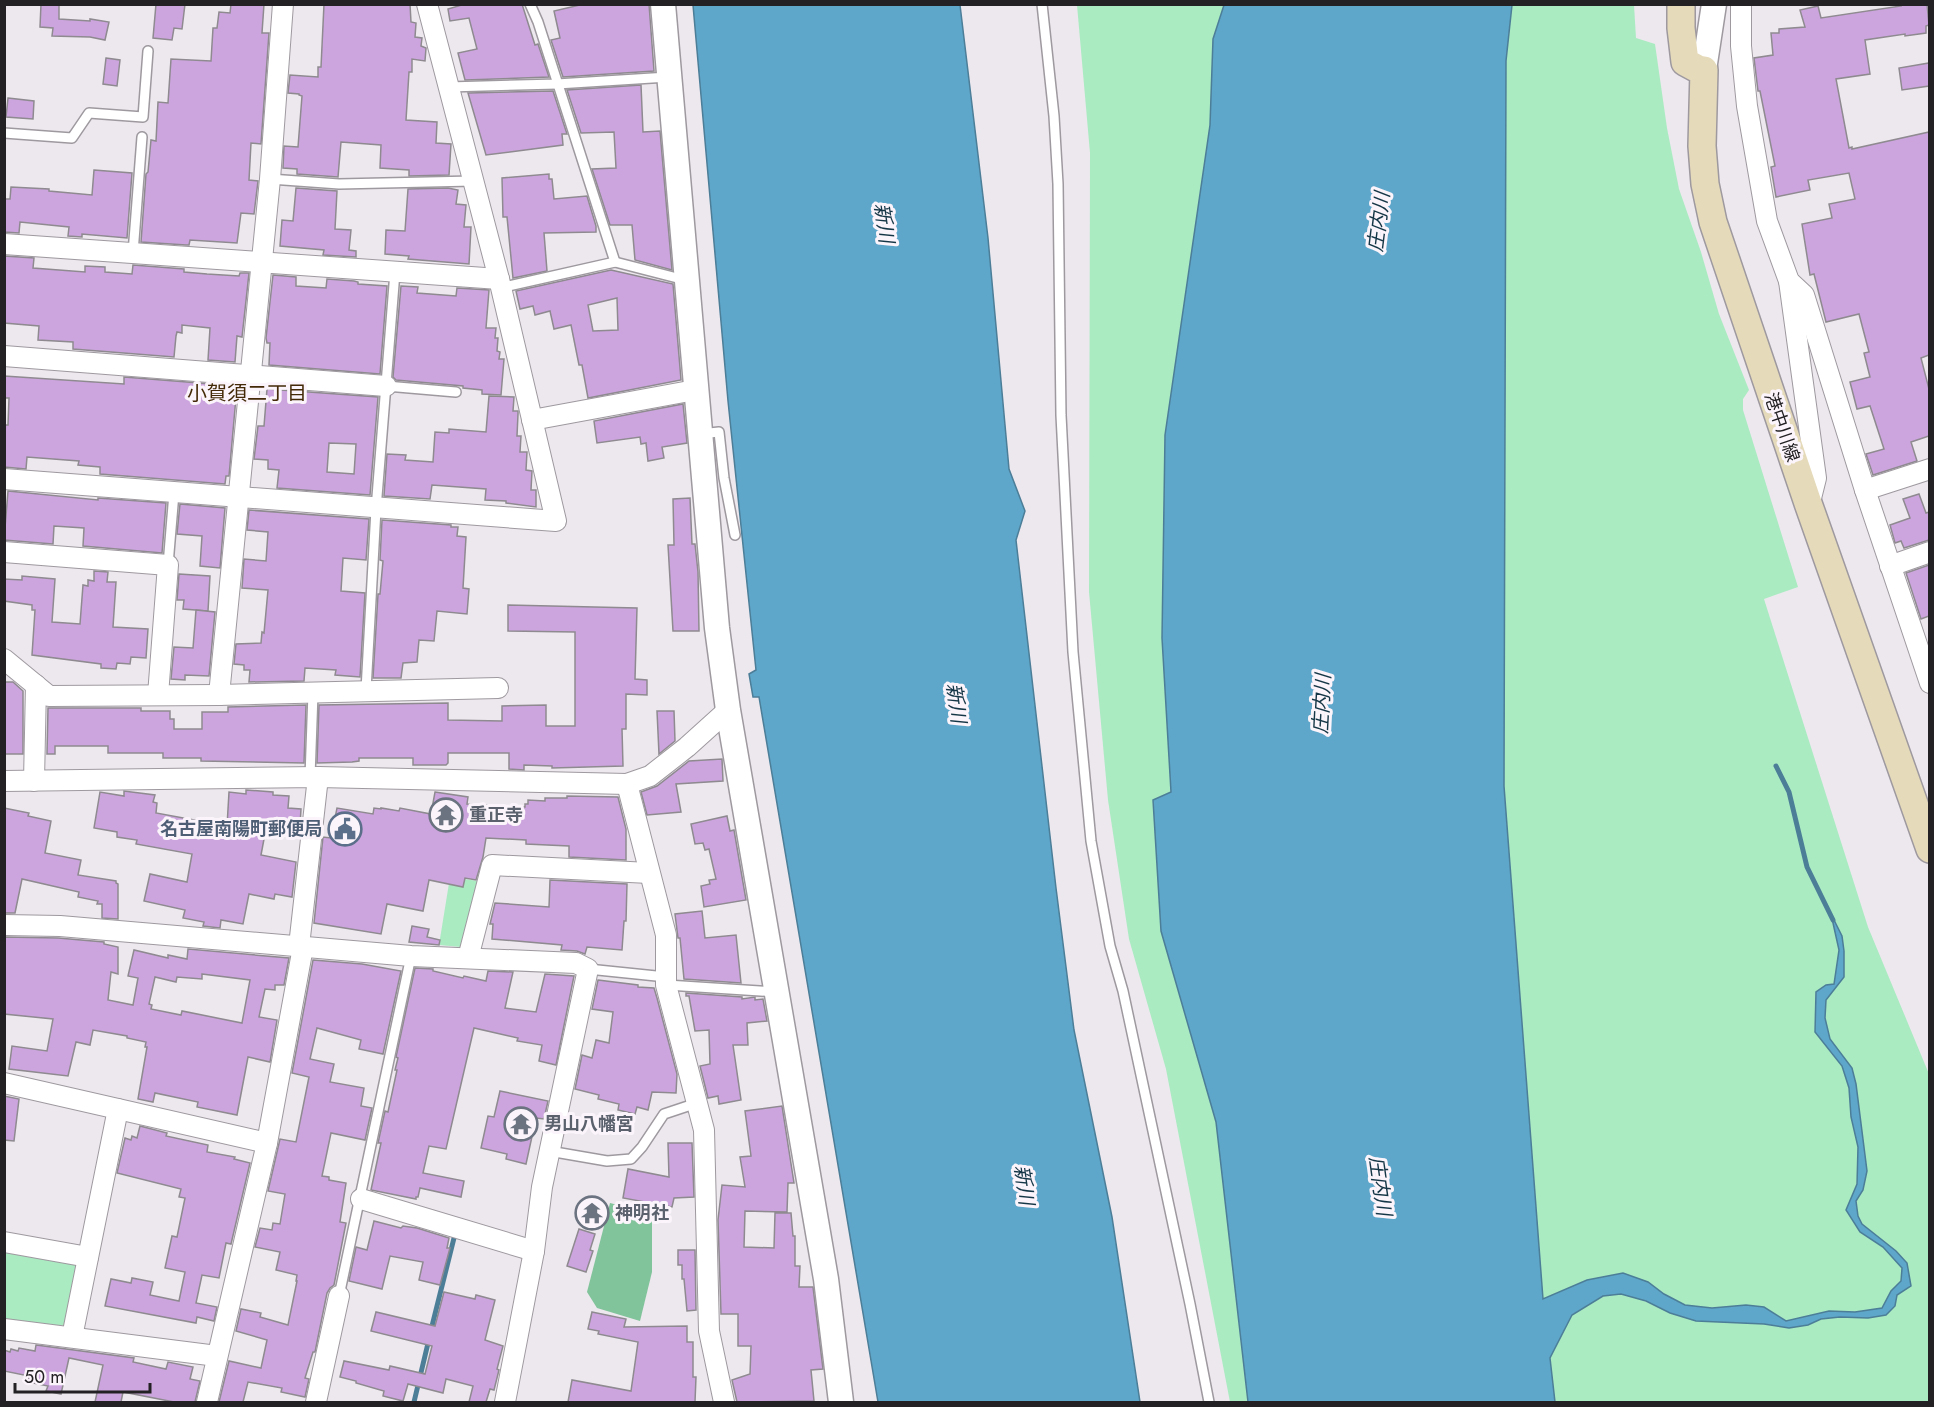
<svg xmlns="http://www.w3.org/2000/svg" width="1934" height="1407" font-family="Jost,'Noto Sans JP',sans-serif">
	<rect width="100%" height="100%" fill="#ede8ee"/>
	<!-- green -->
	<g fill="#aaebc2">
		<path d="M1077 5H1224L1213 39 1210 125 1165 435 1162 638 1171 793 1153 800 1161 931 1216 1122 1248 1402H1230L1166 1069 1129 939 1108 800 1089 592 1090 153Z"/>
		<path d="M1512 5H1634L1636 38 1655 44 1667 128 1679 189 1701 252 1719 314 1749 390 1743 399V410L1798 587 1764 599 1868 927 1929 1074V1402H1555L1549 1358 1572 1315 1603 1296 1626 1294 1696 1321 1764 1324 1789 1328 1786 1321 1764 1307 1746 1305 1712 1308 1685 1305 1664 1294 1648 1282 1587 1280 1543 1300 1504 786 1506 61Z"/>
		<path d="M450 877 478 881 461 947 439 945Z"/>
		<path d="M4 1248 73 1260 78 1267 67 1323 61 1326 5 1320Z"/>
	</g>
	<!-- forest -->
	<path fill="#81c39a" d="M610 1203 652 1214V1272L640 1321 597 1308 587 1292Z"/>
	<!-- water -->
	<g fill="#5ea6ca" stroke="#4c7e98" stroke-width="1.5">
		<path d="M693 5H960L988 238 1009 469 1025 511 1016 540 1056 888 1074 1030 1112 1217 1140 1402H878L759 697H753L749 674 756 670 728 401Z"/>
		<path d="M1224 5H1512L1506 61 1504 786 1543 1299 1587 1280 1623 1273 1648 1282 1664 1294 1685 1305 1712 1308 1746 1305 1764 1307 1786 1321 1829 1311 1855 1312 1882 1308 1891 1291 1901 1281 1902 1268 1883 1247 1860 1232 1846 1210 1857 1184 1858 1147 1851 1117 1849 1088 1842 1066 1815 1032 1816 992 1826 985 1834 984 1839 950 1831 914 1842 936 1844 951V977L1826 1000 1825 1018 1830 1039 1852 1068 1856 1084 1867 1171 1863 1190 1856 1201 1858 1216 1862 1224 1896 1251 1907 1263 1911 1286 1897 1295 1895 1306 1886 1315 1868 1318 1840 1317 1821 1319 1808 1325 1789 1328 1764 1324 1696 1321 1670 1313 1646 1301 1621 1294 1603 1296 1572 1315 1550 1358 1555 1402H1248L1216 1122 1161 931 1153 800 1171 792 1162 638 1165 435 1210 125 1213 39Z"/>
	</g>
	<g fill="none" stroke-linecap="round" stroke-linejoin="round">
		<!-- stream -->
		<g stroke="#4c7e98" stroke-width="5">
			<path d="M1776 766 1789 792 1807 867 1833 920"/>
			<path d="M431 1330 454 1238"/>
			<path d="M414 1402 429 1339"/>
		</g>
	</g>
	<!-- building -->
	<g fill="#cca5de" stroke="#8e8a90" stroke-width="1.5" fill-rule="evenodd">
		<path d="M41 4H59V19L90 21V19L109 22 105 40 90 37 52 36 53 28 40 27Z"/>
		<path d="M156 4H185L182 29 174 28 172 40 153 38Z"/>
		<path d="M231 4H264L262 33H269L261 144 251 143 249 180 258 181 254 214 241 213 237 243 190 240 189 245H186L141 242 146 174 148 172 151 140 156 141 158 102 168 103 171 59 211 61 213 28H217L219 12 230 13Z"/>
		<path d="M324 4H410L411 22 416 23 415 37 422 38 421 46 426 48 425 61 412 59V72H409L406 120 437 122 436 143 451 144 449 175 409 176V170L380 168 381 145 341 142 338 177 297 174V169L283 168 284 146 298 147 302 96 299 95V94L288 93 290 75 318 77V67H321Z"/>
		<path d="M465 4H522L535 45 538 44 549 77 465 80 458 53 477 49 469 18 450 21 448 9Z"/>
		<path d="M584 4H649L654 71 563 77 551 40 560 38 554 11Z"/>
		<path d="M1900 4H1927L1929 25 1926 26V33L1905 36V34L1865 40 1870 74 1836 79 1849 148 1852 147V149L1929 132V355L1921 358 1929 389V436L1911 442 1917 461 1873 475 1866 454 1884 449 1870 406 1857 409 1850 382 1870 377 1864 353 1869 352 1859 314 1826 322 1814 274 1810 275 1802 224 1832 218 1829 204 1855 199 1849 173 1808 180 1810 190 1776 197 1771 167 1775 166 1760 91H1758L1754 58 1773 55 1771 33H1779V29L1805 27 1800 10 1818 6 1821 18 1901 6Z"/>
		<path d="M106 58 120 60 117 86 103 84Z"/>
		<path d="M1929 63V86L1902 90 1899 68Z"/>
		<path d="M641 85 643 132 660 131 672 270 635 260 632 225H610L592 169 616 168 614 132 581 133 567 90Z"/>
		<path d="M553 91 567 134H562L563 145 486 155 468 93Z"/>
		<path d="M8 98 34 101 33 119 6 117Z"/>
		<path d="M94 170 132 173 127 238 82 234V237L68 236 69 227 20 222 19 233 4 232V199H10L11 187 49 189V191L92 195Z"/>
		<path d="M549 174V179H552L554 199 587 196 596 226V232L544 233 547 271 513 278 507 217H503L502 178Z"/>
		<path d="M296 188 337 191 335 229 351 230 349 250 356 251V257L323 255 324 250 280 246 282 220 293 221Z"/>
		<path d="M448 188 458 190 456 204 466 205 464 227H471L469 264 408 259 409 256 385 254 386 230 405 231 408 189Z"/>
		<path d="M4 256 34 258 33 268 85 272V266L105 267V272L132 274 133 265 184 269V272L207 274 239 276 240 273H249L242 337 237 336 235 362 208 360 210 328 182 325V333L177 332 176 336 174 357 73 349V342L38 340 39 326 4 323Z"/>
		<path d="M611 270 673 284 681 380 588 398 582 365H579L571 325 554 329 550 311 535 315 533 306 520 309 516 291ZM617 298 618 330 593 331 588 305Z"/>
		<path d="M273 275 296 277V286L326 288 327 279 354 281 358 282V284L387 286 380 374 269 365 270 343H267L266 338Z"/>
		<path d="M401 286 418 287 417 293 456 296 457 288 489 290 486 328H496L495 338H498L497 351 500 352 499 359H504L501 395 482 394V390L463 388V386L396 380 393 377Z"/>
		<path d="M4 376 124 384V377L237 386 229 476H226L225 484 100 474V467L78 465 79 461 27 457 26 469 4 467V425H8L9 398H4Z"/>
		<path d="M267 389 378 397 370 495 277 488 279 470 268 469V460L254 459 258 426H264ZM329 443 356 444 354 474 327 472Z"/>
		<path d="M489 396 514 397 513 411H518V414L517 436H521L520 452H527L526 470 532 471 531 490H536V507L506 503V501L485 500 486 489 432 485 430 499 384 496 387 454 406 455 405 460 433 462 435 432 449 433V429L486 432Z"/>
		<path d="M683 404 687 443 662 447 664 458 648 461 646 443 641 444 640 437 597 443 594 421Z"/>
		<path d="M8 491 98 500V498L166 503 162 553 83 546 84 528 54 526 53 544 4 540Z"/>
		<path d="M1919 494 1926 513 1929 512V540L1904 548 1901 541 1895 543 1890 525 1910 518 1903 499Z"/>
		<path d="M690 498 692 544H695L698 572 699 631H673L668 545H674L673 499Z"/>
		<path d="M180 504 225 508 220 568 200 566 202 536 177 534Z"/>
		<path d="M249 510 369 519 366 560 343 558 341 591 365 593 360 677 335 675 336 670 305 668 304 681 249 682 250 670H244V665L234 664 236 644 261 643 262 632 264 633 268 590 242 588 244 559 266 561 268 532 247 530Z"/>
		<path d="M382 520 451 525V527H458L457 536 466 537 463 588 469 589 467 614 437 611 434 641 419 640 417 662 403 663 401 678H373L378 594H380L383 561 380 560Z"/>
		<path d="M1929 565V616L1921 619 1906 573Z"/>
		<path d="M94 571 108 572 107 582H116L113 627 148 629 146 658 131 657 130 664 117 663 116 669 101 668V664L32 655 35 610H32V605L4 601V579L22 580V576L55 579 52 622 80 624 83 585 88 586V580L94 581Z"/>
		<path d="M179 574 210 576 208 611 183 609 184 600H177Z"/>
		<path d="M508 605 637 608 635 679 647 680V695L626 694V729H622L623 766 552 768V766L524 765V770L509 769V753H448V763L446 765H413V758H359V761L352 762 317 763 319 705 448 703V720L502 721V706L546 705V726H575V632L508 631Z"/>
		<path d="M196 610 215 612 209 676 185 675V680L171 679 174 647 193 648Z"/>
		<path d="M4 682H13L23 691V754H4Z"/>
		<path d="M306 705 304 763 201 761V758H163V753H108V746H55V754H47L48 708H141V711H170V719H174V729H202V712H228V707Z"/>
		<path d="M657 711H674L675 741 659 754Z"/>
		<path d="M722 759 723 781 676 784 681 812 647 815 641 792 657 786 689 761Z"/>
		<path d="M246 790 273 792V795L289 796 288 808 301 809 300 825 267 823 261 855 296 862 292 897 275 894 274 899 249 894 243 924 221 920 220 928 203 926 204 922 183 918 185 910 144 901 150 874 187 882 192 854 136 844 137 840 117 837V832L94 828 100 792 124 796V791L155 795 153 802 157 803 156 813 227 826 229 792 246 794Z"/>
		<path d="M435 792 468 797 467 804 525 807V804H528V800L545 801V798H567V796L618 797 626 829V860L569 857V846L526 844V840L486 838 483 857 476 880 465 878 463 887 429 880 423 911 387 904 381 934 314 923 323 837 331 838 337 808 373 814 374 808 381 809V808L399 811 400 808 431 814Z"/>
		<path d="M4 808 29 813 28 816 51 821 45 853 81 860 78 875 116 881V883L118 884V919L102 918V904H97L98 901 78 897 79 892 22 879 15 913H4Z"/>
		<path d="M727 816 730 831 734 830 746 900 704 907 701 886 710 884 709 880 716 879 709 849 705 850 703 843 695 844 691 824Z"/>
		<path d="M550 880 627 884 626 921H624L622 950 587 947 585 954 577 951 561 950 562 945 492 939 493 924H490L495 903 549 907Z"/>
		<path d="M702 911 705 938 736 935 741 983 684 979 680 938H678L675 914Z"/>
		<path d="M412 926 429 929 427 937 440 940 439 945 409 942Z"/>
		<path d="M4 937 58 938 104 942V944L118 947V974L111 972 108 1000 133 1005 138 978 128 976 134 950 168 958V955L187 959 188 949 289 958 284 985H275V990L265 989 259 1017 277 1020 270 1062 248 1057 237 1115 197 1107 198 1102 155 1093 153 1102 138 1099 147 1047H145L146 1042 127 1038V1036L93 1030 90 1045 76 1042 68 1076 9 1069 12 1046 47 1051 53 1019 4 1014ZM202 974 250 980 242 1023 182 1011 181 1015 151 1009 152 1005 149 1004 155 977 176 982 177 977 202 979Z"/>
		<path d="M313 960 362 964 401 971 383 1054 359 1049 361 1040 317 1028 310 1059 334 1064 330 1082 364 1088 361 1106 372 1108 365 1140 331 1133 322 1176 329 1177V1180L346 1183 340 1222 346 1223 334 1285 330 1288 327 1293 315 1352H313L305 1378 309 1379 305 1397 281 1392 282 1388 248 1382 243 1402H219L229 1361 261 1368 267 1340 236 1331 241 1309 261 1313 260 1317 288 1325 297 1281H296L297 1275 276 1270 280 1252 255 1247 260 1228 272 1230 273 1223 280 1224 285 1194 268 1191 280 1139 296 1142 309 1077 292 1073Z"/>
		<path d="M415 968 433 969V971L463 978 464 976 486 981 488 971 513 972 505 1008 536 1012 545 974 574 976 556 1065 539 1061 542 1045 517 1041 518 1038 474 1028 446 1149 429 1146 423 1173 464 1181 461 1197 420 1188 418 1197H416V1199L371 1190 381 1143H378L385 1111 388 1112 397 1070H395L398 1058 396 1057Z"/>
		<path d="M598 980 638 985V987L654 988 657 998 677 1074 676 1093 652 1092 648 1110 637 1107 635 1114 618 1110 619 1104 598 1099 599 1095 575 1089 582 1055 592 1058 596 1040 609 1043 613 1012 592 1009Z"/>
		<path d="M686 993 742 997V999L755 997V1000L763 999 767 1021 747 1023 748 1045H733L741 1100 719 1104 718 1096 708 1098 700 1066 710 1064 709 1030 695 1031 689 996H686Z"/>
		<path d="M500 1091 548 1101 544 1119 536 1118 526 1164 506 1159 507 1154 481 1148 488 1116 494 1117Z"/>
		<path d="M4 1096 19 1099 14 1141 4 1140Z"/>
		<path d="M782 1106 794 1183H788L787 1212 745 1211 744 1247 774 1248 775 1213H791L793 1236H795V1266H800L799 1287H813L823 1369 811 1370 814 1401 737 1402 732 1380 750 1374 751 1346H738V1314H721L718 1220 722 1185 745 1187 740 1157 751 1156 745 1111Z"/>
		<path d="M140 1126 167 1133 166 1136 208 1145 207 1152 235 1157 234 1159 250 1163 231 1244 226 1243 219 1278 202 1275 196 1303 217 1307 214 1321 197 1317 196 1323 105 1306 111 1279 131 1283 132 1278 153 1282 150 1295 179 1301 185 1272 165 1268 172 1236 177 1237 185 1198 179 1197 181 1189 117 1173 125 1138 131 1140 132 1136 137 1138Z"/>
		<path d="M668 1143H692L694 1197 674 1198 672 1207 623 1198 628 1169 669 1177Z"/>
		<path d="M374 1221 401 1228 403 1226 417 1228 449 1238 447 1248H450L440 1285 419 1280 423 1262 390 1256 382 1289 349 1281 356 1247 367 1250Z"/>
		<path d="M579 1229 595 1234 590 1250 593 1251 586 1272 567 1266Z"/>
		<path d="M678 1250H695L696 1310 687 1311 684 1279H682V1265H678Z"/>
		<path d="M444 1292 475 1299 476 1295 495 1300 485 1340 503 1346 497 1369 499 1370 494 1390 490 1389 486 1402H469L473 1386 446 1379 443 1393 408 1384 403 1401 383 1396 384 1391 356 1383V1381L340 1377 344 1361 389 1370 390 1366 425 1374 432 1346 371 1331 376 1312 435 1326Z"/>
		<path d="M592 1312 626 1319 624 1327 687 1326V1342H693V1377H696L695 1402H568L572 1380 631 1391 638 1342 598 1334 599 1331 588 1329Z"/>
		<path d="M36 1345 134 1358 133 1362 166 1369 168 1362 193 1367 190 1379 200 1381 195 1402H174L123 1392 121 1402H95L103 1365 69 1358 61 1394 46 1391 48 1386 28 1382 29 1376 4 1371V1350L10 1352 11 1349 18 1351 19 1348 35 1351Z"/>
	</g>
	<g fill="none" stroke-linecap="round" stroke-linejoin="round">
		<!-- service casing -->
		<g stroke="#9e999f" stroke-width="12">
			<g id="service">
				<path d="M530 4 538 22 615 262"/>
				<path d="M1042 4 1054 116 1058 184 1061 415 1073 652 1091 841 1110 946 1123 991 1190 1304 1209 1402"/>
				<path d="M448 87 557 84 668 77"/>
				<path d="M4 133 72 138 89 113 143 117 148 51"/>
				<path d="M270 179 339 184 473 181"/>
				<path d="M133 253 142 137"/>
				<path d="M500 288 615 262 685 280"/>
				<path d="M386 386 456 392"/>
				<path d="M700 434 719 432 724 478 735 535"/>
				<path d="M168 565 174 493"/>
				<path d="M366 690 376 509 395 272"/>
				<path d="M310 777 313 693"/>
				<path d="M588 969 666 977"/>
				<path d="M667 985 776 992"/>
				<path d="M549 1151 607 1161 631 1159 642 1147 664 1114 697 1103"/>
				<path d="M339 1296 411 956"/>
			</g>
		</g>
		<!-- minor casing -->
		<g stroke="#9e999f" stroke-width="22">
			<g id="minor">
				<path d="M1741 4V46L1747 106 1767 221 1789 281 1804 295 1865 490 1930 683"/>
				<path d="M4 244 499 279"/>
				<path d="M1789 281 1816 478 1809 506"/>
				<path d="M4 356 386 386"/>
				<path d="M532 420 695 390"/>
				<path d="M4 479 556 521 499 279 427 4"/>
				<path d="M1865 490 1930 469"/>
				<path d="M4 552 168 565 158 695"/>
				<path d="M1890 566 1930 552"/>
				<path d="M4 659 49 696 219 695 498 688"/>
				<path d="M219 695 270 179 283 4"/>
				<path d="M4 781 318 777 627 784 650 776 687 747 728 710"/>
				<path d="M34 781 36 685"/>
				<path d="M627 784 666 935V985L704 1130 709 1331 724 1402"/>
				<path d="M4 925 60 926 411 956 576 963 588 969 542 1187 534 1251 505 1402"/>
				<path d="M299 946 318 777"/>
				<path d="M468 958 492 865 649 873"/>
				<path d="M4 1083 267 1143"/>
				<path d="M361 1199 534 1251"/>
				<path d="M4 1242 88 1257"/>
				<path d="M4 1329 217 1356"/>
				<path d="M72 1337 118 1109"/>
				<path d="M207 1402 267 1143 303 947"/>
				<path d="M316 1402 339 1296"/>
			</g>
		</g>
		<!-- tertiary casing -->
		<g stroke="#9e999f" stroke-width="27">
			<g id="tertiary">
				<path d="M663 4 717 628 728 710 826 1279 841 1402"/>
				<path d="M1704 70 1714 4"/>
			</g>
		</g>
		<!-- secondary casing -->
		<g stroke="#9e999f" stroke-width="30">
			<path id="secondary" d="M1681 4V28L1685 62 1698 69 1704 70 1702 146 1705 184 1713 222 1809 506 1930 849"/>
		</g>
		<!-- service -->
		<use href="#service" stroke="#fff" stroke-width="9"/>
		<!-- minor -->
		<use href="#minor" stroke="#fff" stroke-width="20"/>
		<!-- tertiary -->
		<use href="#tertiary" stroke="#fff" stroke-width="24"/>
		<!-- secondary -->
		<use href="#secondary" stroke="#e5daba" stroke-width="27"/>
	</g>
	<!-- icons -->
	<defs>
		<g id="temple-ring" transform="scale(1.725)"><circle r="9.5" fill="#fbf5fb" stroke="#6b7280" stroke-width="1.5"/><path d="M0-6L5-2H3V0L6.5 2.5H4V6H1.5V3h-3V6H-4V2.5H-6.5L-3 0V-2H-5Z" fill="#6b7280"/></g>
		<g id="civic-ring" transform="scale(1.725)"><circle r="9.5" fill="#fbf5fb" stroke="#5c6f8a" stroke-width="1.5"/><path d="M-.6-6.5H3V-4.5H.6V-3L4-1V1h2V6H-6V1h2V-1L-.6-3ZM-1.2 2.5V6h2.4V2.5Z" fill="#5c6f8a"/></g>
	</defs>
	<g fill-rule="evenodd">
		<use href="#temple-ring" x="446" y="815"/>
		<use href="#civic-ring" x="345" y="829"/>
		<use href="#temple-ring" x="521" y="1124"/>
		<use href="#temple-ring" x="592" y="1213"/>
	</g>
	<g text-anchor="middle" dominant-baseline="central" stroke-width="6" stroke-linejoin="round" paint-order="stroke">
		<!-- street labels -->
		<g font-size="18" fill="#232123" stroke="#fbf5fb">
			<text transform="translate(1782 427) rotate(71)">港中川線</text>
		</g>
		<!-- worship labels -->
		<g font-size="18" font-weight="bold" fill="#5b616d" stroke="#fbf5fb" text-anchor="start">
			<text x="469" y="815">重正寺</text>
			<text x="544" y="1124">男山八幡宮</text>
			<text x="615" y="1213">神明社</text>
		</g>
		<!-- service labels -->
		<g font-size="18" font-weight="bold" fill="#4e5e75" stroke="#fbf5fb" text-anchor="end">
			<text x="322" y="829">名古屋南陽町郵便局</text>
		</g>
		<!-- water labels -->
		<g font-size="20" font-style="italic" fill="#153646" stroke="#fbf5fb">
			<text transform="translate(1379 222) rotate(-83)">庄内川</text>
			<text transform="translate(884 223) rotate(82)">新川</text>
			<text transform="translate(956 703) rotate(82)">新川</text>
			<text transform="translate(1322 704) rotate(-87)">庄内川</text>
			<text transform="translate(1024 1185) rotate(82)">新川</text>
			<text transform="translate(1380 1186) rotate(82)">庄内川</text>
		</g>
		<!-- neighbourhood labels -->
		<g font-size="20" fill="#432907" stroke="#fbf5fb">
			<text x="247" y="393">小賀須二丁目</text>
		</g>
	</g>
	<!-- border -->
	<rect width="1934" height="1407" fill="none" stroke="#232123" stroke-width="12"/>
	<!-- scale -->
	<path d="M15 1383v9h135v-9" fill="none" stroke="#232123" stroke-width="3"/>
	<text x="24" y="1383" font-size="18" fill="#232123" stroke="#fbf5fb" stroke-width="4.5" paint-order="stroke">50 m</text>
</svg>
